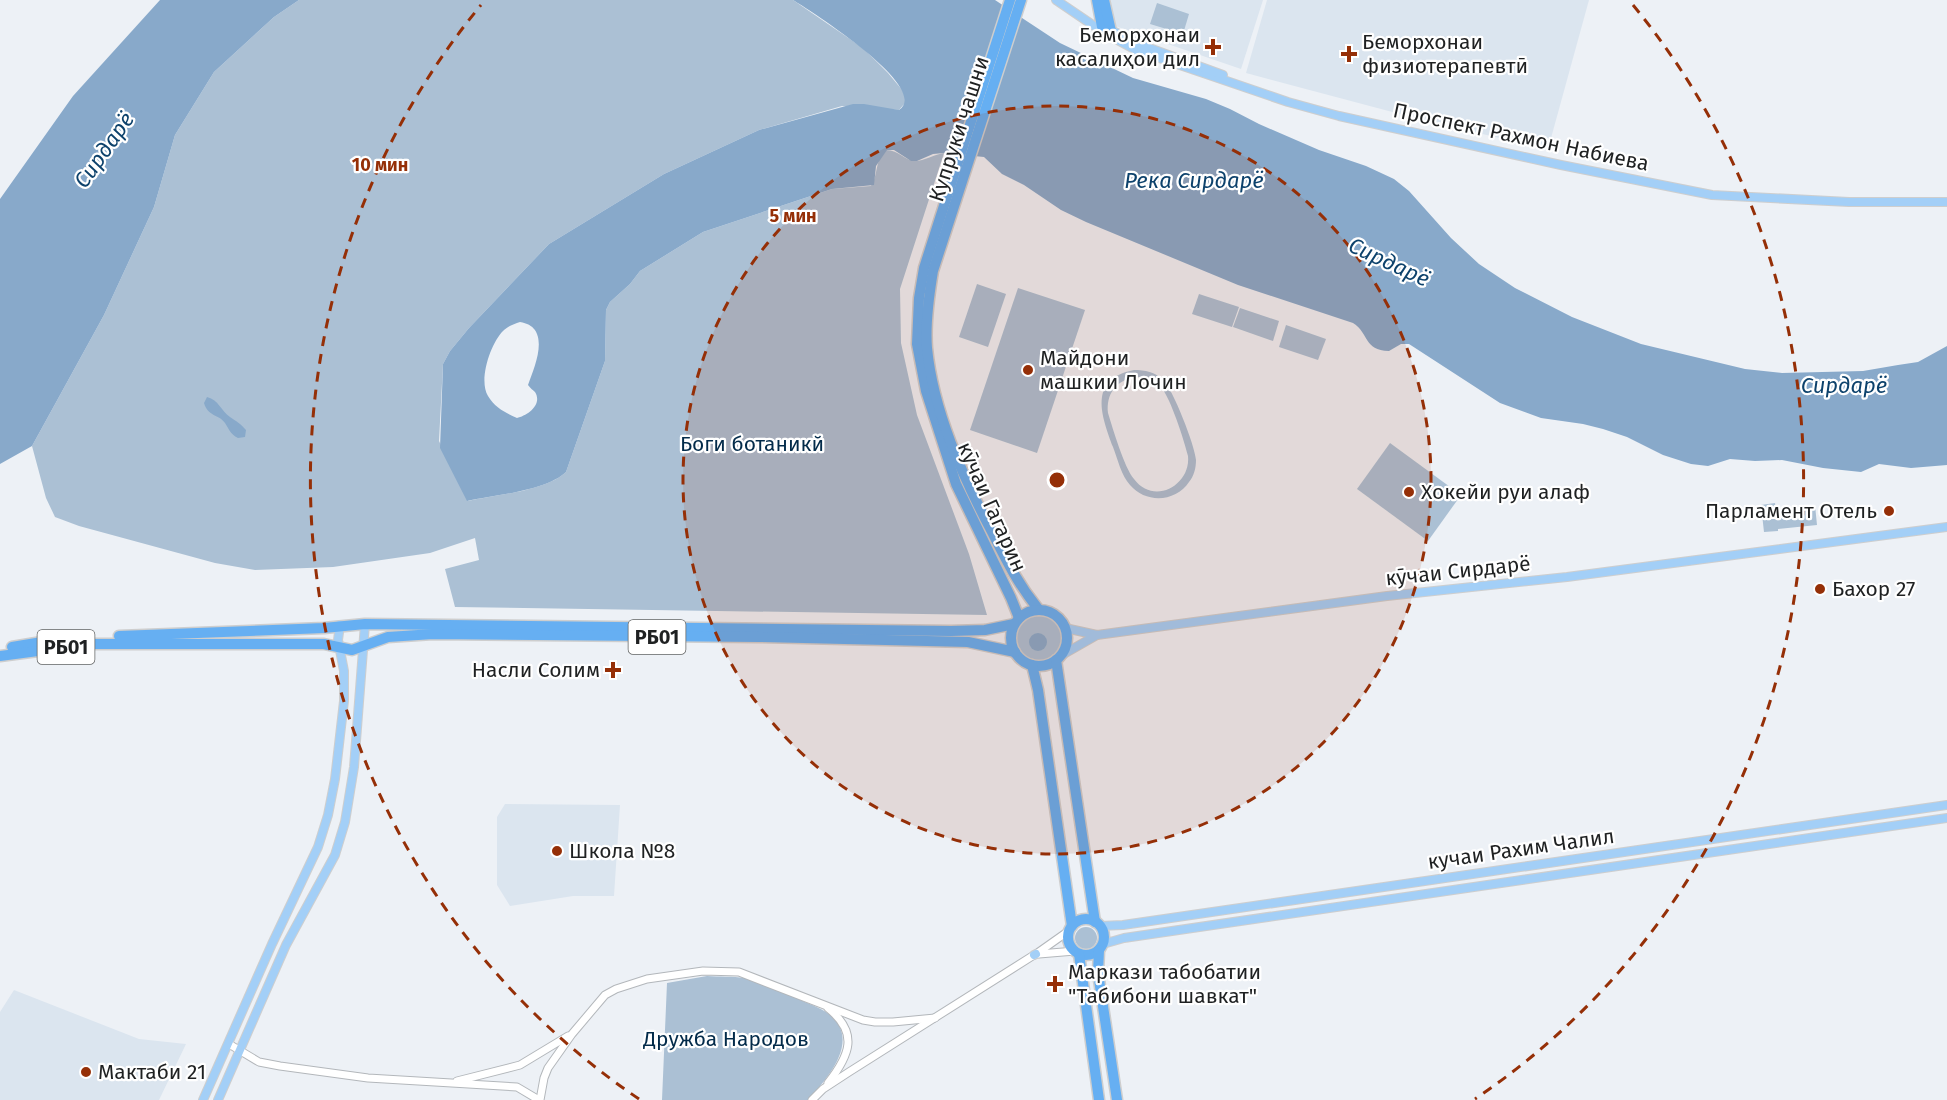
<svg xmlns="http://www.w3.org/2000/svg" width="1947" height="1100" font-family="'Fira Sans',sans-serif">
	<rect width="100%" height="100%" fill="#edf1f6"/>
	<!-- built -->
	<g fill="#dbe5ef">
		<path d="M1109 0H1263L1241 69 1115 26Z"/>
		<path d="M1267 0H1589L1548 149 1430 122 1246 73Z"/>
		<path d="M505 804 620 805 614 896H573L510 906 497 885V817Z"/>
		<path d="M14 990 139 1039 186 1044 159 1100H0V1012Z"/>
	</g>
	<!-- green -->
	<g fill="#abc0d4" fill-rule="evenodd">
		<path d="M299 0H793L863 48 888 73 903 91 905 96V103L899 110 842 106 759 130 664 174 549 244 469 328 450 351 443 364 439 441 468 501C495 495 546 491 566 472L605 361 606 310 610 302 630 284 640 271 703 232 832 189 871 186C879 173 874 162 886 150 899 150 905 161 915 161 924 161 935 154 944 153L900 289 901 343 917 415 969 554 987 615 455 607 445 569 479 560 475 538 430 553 333 567 255 570 215 563 79 526 55 517 46 498 32 446 104 315 154 207 175 135 214 72 274 17Z"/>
		<path d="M1157 3 1189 14 1183 34 1150 24Z"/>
		<path d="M977 284 1006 294 988 347 959 337Z"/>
		<path d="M1018 288 1085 310 1037 453 970 430Z"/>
		<path d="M1199 294 1239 307 1232 327 1192 314Z"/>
		<path d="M1240 308 1279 321 1273 341 1233 327Z"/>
		<path d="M1286 325 1326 339 1318 360 1279 347Z"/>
		<path d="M1134 370C1145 370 1155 372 1163 380 1173 389 1195 446 1196 460 1196 468 1194 476 1189 482 1176 502 1146 504 1130 485 1121 475 1118 460 1113 447 1102 417 1087 379 1134 370ZM1134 377C1145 377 1154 379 1161 387 1171 399 1184 440 1188 456 1191 485 1154 506 1134 479 1124 467 1113 429 1108 413 1106 394 1116 381 1134 377Z"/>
		<path d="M1390 443 1461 495 1428 541 1357 489Z"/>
		<path d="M1775 503 1776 509 1815 505 1817 525 1778 529V531L1764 532 1761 505Z"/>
		<circle cx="1039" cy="638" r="23"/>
		<circle cx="1086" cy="938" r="11"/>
		<path d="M707 976C719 977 733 976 744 978 761 982 780 991 796 998 807 1003 819 1007 829 1014 862 1040 827 1079 808 1100H662L667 983Z"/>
	</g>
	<!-- water -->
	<g fill="#88a9ca" fill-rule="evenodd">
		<path d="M160 0H299L274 17 214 72 175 135 154 207 104 315 32 446 0 464V199L73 96Z"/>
		<path d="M793 0H995L1060 43 1133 78 1206 99 1230 109 1259 124 1319 150 1366 166 1394 179 1409 191 1451 238 1479 264 1515 288 1572 317 1641 344 1745 369 1782 373 1863 371 1898 365 1918 362 1947 346V465L1911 468 1879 464 1861 472 1823 468 1782 460 1755 461 1730 459 1708 466 1691 464 1663 455 1627 437 1603 429 1583 424 1541 418 1500 403 1409 344H1401L1389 351C1363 350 1370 334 1353 323L1238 285 1086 222 1061 210 1024 185 1002 174 984 157 944 153 933 154 917 161H911L894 150H887L876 166 874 185 832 189 703 232 640 271 630 284 610 302 606 310 605 361 566 472C546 491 495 495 467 501L440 448 443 364 450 351 469 328 549 244 664 174 759 130 853 104H864L899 110C932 88 811 11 793 0ZM520 322C552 327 535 366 528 385 530 388 533 390 535 392 543 405 527 416 517 418 506 413 495 408 488 396 478 380 491 343 503 331 508 326 514 324 520 322Z"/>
		<path d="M207 397C219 400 221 411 230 417 236 421 241 424 246 430L245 437 238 438C230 434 229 429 225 423 219 414 208 417 204 403Z"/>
		<circle cx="1038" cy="642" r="9"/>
	</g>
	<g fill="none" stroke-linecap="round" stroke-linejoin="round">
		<!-- minor casing -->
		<g stroke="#b3b7bb" stroke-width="9">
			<g id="minor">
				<path d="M1036 954 1070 930"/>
				<path d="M1039 954 1075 951"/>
				<path d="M828 1008C859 1033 850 1055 828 1083"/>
				<path d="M229 1044 259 1062 280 1066 368 1078 517 1087 539 1100"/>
				<path d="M457 1081 520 1065 568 1036"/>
				<path d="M540 1100 544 1078 548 1068 572 1034 605 995 616 989 647 979 703 971 739 972 863 1020 875 1022H893L935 1018"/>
				<path d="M812 1100 823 1089 849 1072 1034 955"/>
			</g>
		</g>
		<!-- major casing -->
		<g stroke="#cecece" stroke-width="10">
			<g id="major">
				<path d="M1056 0 1103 32 1136 50 1288 102 1339 116 1561 165 1712 195 1849 202H1947"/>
				<path d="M1107 28 1141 45 1223 75"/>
				<path d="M1065 628 1097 635 1387 596 1567 577 1947 527"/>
				<path d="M1062 655 1097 635"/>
				<path d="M1100 926 1123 925 1947 805"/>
				<path d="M1103 944 1124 938 1947 818"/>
				<path d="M1034 955 1036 954"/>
				<path d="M203 1100 272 944 318 847 328 815 335 779 344 701V671L338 640 340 625"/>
				<path d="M218 1100 286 945 335 855 345 822 354 767 365 624"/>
			</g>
		</g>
		<!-- highway casing -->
		<g stroke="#cecece" stroke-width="13">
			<g id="highway">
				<path d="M1010 0 924 268 919 298 917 344 926 391 956 484 1011 598 1019 618"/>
				<path d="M1021 0 933 271C929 295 925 323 927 348 933 411 963 477 992 532 1007 562 1018 584 1039 610"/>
				<path d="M1097 0 1103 32"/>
				<path d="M1104 0 1111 31"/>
				<circle cx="1039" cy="638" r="28"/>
				<path d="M119 636 324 628 365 624 951 631 985 630 1014 624"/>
				<path d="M12 647 48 641 76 638"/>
				<path d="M0 656 91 644H324L352 650 388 637 433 634 759 637 968 642 1015 652"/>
				<path d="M1056 660 1095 922"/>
				<path d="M1032 665 1038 690 1072 926"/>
				<circle cx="1086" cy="937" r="18"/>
				<path d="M1099 950 1098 973 1117 1100"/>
				<path d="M1079 954 1099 1100"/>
			</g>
		</g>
		<!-- minor -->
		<use href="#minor" stroke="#fff" stroke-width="7"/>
		<!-- major -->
		<use href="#major" stroke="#a3cff7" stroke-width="8"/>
		<!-- highway -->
		<use href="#highway" stroke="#66aff2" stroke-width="10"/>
	</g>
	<!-- distance rings -->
	<circle cx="1057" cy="480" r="374" fill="#952f07" fill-opacity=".12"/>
	<g fill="none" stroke="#952f07" stroke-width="3" stroke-dasharray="10 8">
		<circle cx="1057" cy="480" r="374"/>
		<path d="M639 1099A747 747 0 0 1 481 5M1633 5A747 747 0 0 1 1475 1099"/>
	</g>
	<!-- markers -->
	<g fill="#952f07" stroke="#fff" stroke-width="2">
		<path d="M1210 38h6v6h6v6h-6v6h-6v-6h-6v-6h6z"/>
		<path d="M1346 45h6v6h6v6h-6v6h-6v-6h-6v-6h6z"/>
		<circle cx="1028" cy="370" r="6"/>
		<circle cx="1409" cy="492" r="6"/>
		<circle cx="1889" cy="511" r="6"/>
		<circle cx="1820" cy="589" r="6"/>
		<path d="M610 661h6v6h6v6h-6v6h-6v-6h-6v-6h6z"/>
		<circle cx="557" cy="851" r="6"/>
		<path d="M1052 975h6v6h6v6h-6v6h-6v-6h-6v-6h6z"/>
		<circle cx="86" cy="1072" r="6"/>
	</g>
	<g text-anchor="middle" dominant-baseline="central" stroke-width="4.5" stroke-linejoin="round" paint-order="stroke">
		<!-- shield labels -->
		<g fill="#fff" stroke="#626464" stroke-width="1.5">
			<rect x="628.5" y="620" width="57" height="34" rx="4.5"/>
			<rect x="37.5" y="630" width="57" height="34" rx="4.5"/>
		</g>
		<g font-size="20" font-weight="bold" fill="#1f2122">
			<text x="657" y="637">РБ01</text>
			<text x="66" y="647">РБ01</text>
		</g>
		<!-- poi labels -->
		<g font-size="21" fill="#1f2122" stroke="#fff" text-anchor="start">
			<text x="1200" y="35" text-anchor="end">Беморхонаи<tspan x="1200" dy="24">касалиҳои дил</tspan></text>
			<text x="1362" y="42">Беморхонаи<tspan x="1362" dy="24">физиотерапевтӣ</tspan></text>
			<text x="1040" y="358">Майдони<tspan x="1040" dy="24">машкии Лочин</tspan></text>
			<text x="1421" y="492">Хокейи руи алаф</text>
			<text x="1877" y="511" text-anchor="end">Парламент Отель</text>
			<text x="1832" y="589">Бахор 27</text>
			<text x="600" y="670" text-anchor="end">Насли Солим</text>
			<text x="569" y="851">Школа №8</text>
			<text x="1068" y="972">Маркази табобатии<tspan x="1068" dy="24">"Табибони шавкат"</tspan></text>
			<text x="98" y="1072">Мактаби 21</text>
		</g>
		<!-- street labels -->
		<g font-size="21" fill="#1f2122" stroke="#fff">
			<text transform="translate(959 129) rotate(-72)">Купруки чашни</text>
			<text transform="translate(1521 137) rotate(12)">Проспект Рахмон Набиева</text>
			<text transform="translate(992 507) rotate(66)">кӯчаи Гагарин</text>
			<text transform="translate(1458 571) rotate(-6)">кӯчаи Сирдарё</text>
			<text transform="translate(1521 849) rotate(-8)">кучаи Рахим Чалил</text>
		</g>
		<!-- park labels -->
		<g font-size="21" fill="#032b4a" stroke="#fff">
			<text x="752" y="444">Боги ботаникй</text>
			<text x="726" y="1039">Дружба Народов</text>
		</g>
		<!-- water labels -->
		<g font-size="22" font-style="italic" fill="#0d426c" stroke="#fff">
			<text transform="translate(104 150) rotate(-55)">Сирдарё</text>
			<text x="1194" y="180">Река Сирдарё</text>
			<text transform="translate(1389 262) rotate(25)">Сирдарё</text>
			<text x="1844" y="385">Сирдарё</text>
		</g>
	</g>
	<circle cx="1057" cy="480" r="9" fill="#952f07" stroke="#fff" stroke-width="3"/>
	<g font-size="18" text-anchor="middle" font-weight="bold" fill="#952f07" stroke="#fff" stroke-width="4.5" stroke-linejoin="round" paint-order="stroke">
		<text x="380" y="171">10 мин</text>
		<text x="793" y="222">5 мин</text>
	</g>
</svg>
